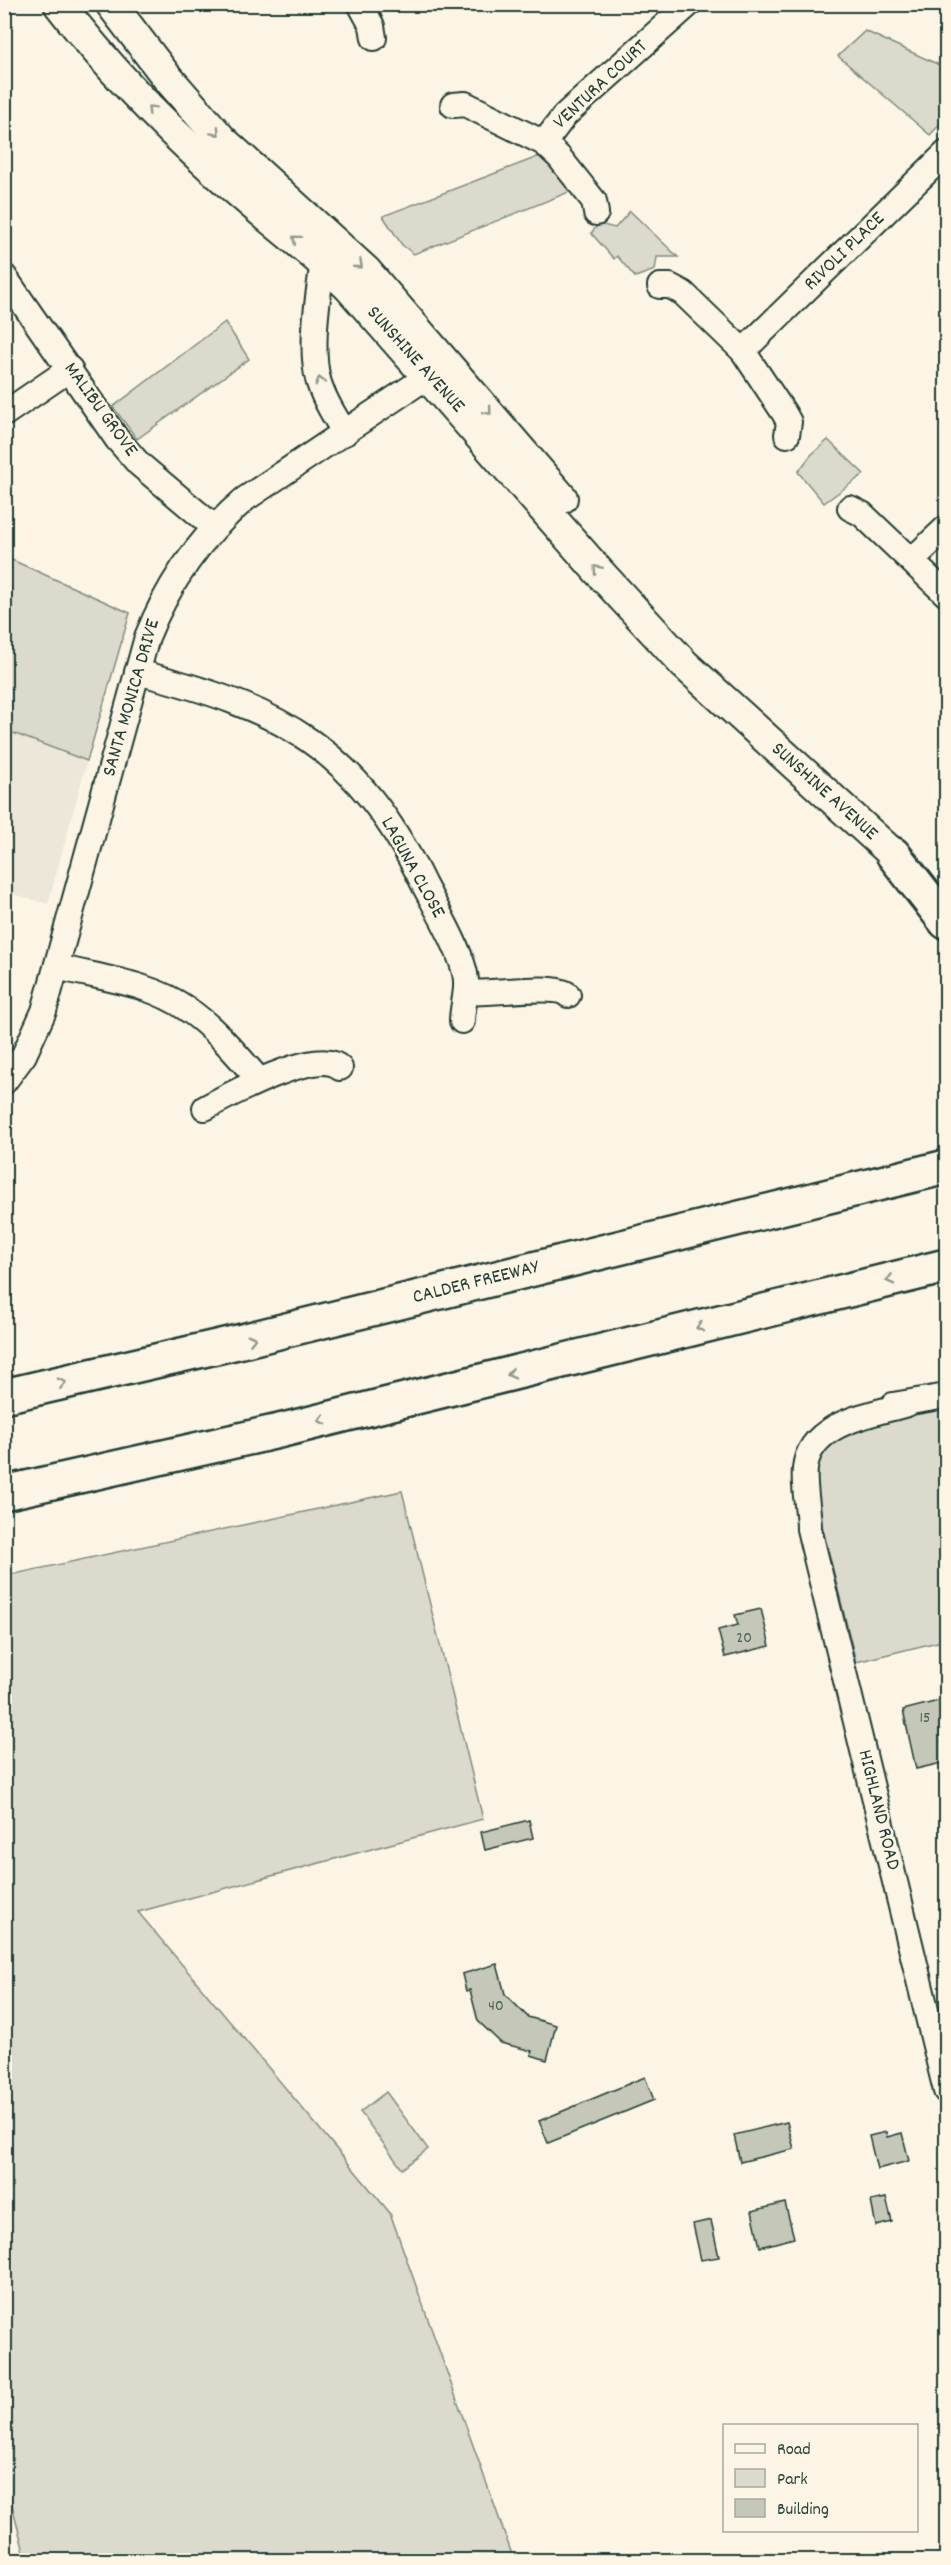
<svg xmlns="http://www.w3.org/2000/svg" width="951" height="2565" font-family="Dekko,sans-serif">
	<rect width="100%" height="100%" fill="#fcf5e5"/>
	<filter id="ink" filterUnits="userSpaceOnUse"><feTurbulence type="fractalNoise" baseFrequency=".0167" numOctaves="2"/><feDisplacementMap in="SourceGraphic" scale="12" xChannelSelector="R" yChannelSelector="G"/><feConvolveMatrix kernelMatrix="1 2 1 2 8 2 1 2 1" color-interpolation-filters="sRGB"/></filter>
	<g filter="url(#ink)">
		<!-- built -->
		<path fill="#ece7d8" d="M4 730 87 761 48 904 5 892Z"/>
		<!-- green -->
		<g fill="#dcdacc" stroke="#7e8c80" stroke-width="1.5">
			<path d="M865 31 946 68V118L930 135 838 56Z"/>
			<path d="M543 155 574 190 414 254 402 245 383 216Z"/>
			<path d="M630 211 678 257H657L655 270 635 277 617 256 614 259 591 233 599 224 615 228Z"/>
			<path d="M225 322 249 359 137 439 113 407Z"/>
			<path d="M828 440 864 474 824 503 798 472 811 455Z"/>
			<path d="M12 560 130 613 87 761 5 730 4 563Z"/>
			<path d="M946 1407V1640L856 1662 815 1497 817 1450 824 1442 900 1416Z"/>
			<path d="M402 1491 483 1819 138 1912 390 2213 514 2560H26L4 2473 5 1576Z"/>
			<path d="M386 2092 428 2149 402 2169 360 2112Z"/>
		</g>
		<!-- building -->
		<g fill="#c5c7b9" stroke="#1f3d34" stroke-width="1.5">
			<path d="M761 1609 770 1646 725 1657 718 1630 738 1625 735 1615Z"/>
			<path d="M946 1699V1740L942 1741 946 1762 916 1769 903 1710Z"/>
			<path d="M529 1820 533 1838 485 1850 481 1832Z"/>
			<path d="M497 1964 505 1994 528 2017 556 2025 547 2060 531 2055 532 2051 501 2043 478 2021 470 1990 466 1991 462 1974Z"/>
			<path d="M645 2077 654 2100 548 2143 539 2121Z"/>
			<path d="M787 2122 794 2149 740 2162 734 2135Z"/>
			<path d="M886 2132 887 2137 902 2133 909 2161 877 2169 869 2136Z"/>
			<path d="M886 2198 892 2222 876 2226 871 2201Z"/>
			<path d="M785 2203 794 2238 760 2247 752 2211Z"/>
			<path d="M711 2220 719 2257 701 2260 693 2224Z"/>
		</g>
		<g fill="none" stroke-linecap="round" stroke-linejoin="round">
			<!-- minor casing -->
			<g stroke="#1f3d34" stroke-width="28">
				<g id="minor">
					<path d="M360 4 372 26 374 38"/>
					<path d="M453 105 465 104 544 143 559 157 594 201 596 213"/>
					<path d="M544 143 565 115 689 4"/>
					<path d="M323 262C318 295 309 351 319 383 325 401 335 417 345 433"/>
					<path d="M4 276 117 439 139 464 214 527"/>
					<path d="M660 286H670L683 293 743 351 784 413 789 422 787 435"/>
					<path d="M743 351 946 153"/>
					<path d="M4 414 70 369"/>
					<path d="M850 508 862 514 946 594"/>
					<path d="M912 560 946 528"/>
					<path d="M137 672C280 708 357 747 424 885 436 908 465 957 466 981 467 994 462 1008 462 1021"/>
					<path d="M57 967C100 978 151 983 187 1009 215 1028 237 1055 259 1080"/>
					<path d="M466 992C489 995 555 983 568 995"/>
					<path d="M4 1082 24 1055 44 1011 147 637C169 582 200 537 245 499L443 366"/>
					<path d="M205 1108C227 1096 321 1045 340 1068"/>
					<path d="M907 1404C871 1415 809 1422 805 1469 803 1488 809 1509 809 1529L946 2091"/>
					<path d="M893 1405 946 1396"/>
				</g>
			</g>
			<!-- major casing -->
			<g stroke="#1f3d34" stroke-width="34">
				<g id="major">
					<path d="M59 4C106 65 158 120 215 171 258 212 307 246 349 287L599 572 684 664 893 854"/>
					<path d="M111 4 166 76 222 140 366 271 562 498"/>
				</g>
			</g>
			<!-- highway casing -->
			<g stroke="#1f3d34" stroke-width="38">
				<g id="highway">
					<path d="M893 854 946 922"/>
					<path d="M4 1396 242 1341 946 1167"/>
					<path d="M4 1493 279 1431 946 1266"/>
				</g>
			</g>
			<!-- minor -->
			<use href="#minor" stroke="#fcf5e5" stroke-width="24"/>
			<!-- major -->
			<use href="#major" stroke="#fcf5e5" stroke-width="30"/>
			<!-- highway -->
			<use href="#highway" stroke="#fcf5e5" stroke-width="33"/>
		</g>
		<!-- one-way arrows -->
		<defs><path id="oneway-chevron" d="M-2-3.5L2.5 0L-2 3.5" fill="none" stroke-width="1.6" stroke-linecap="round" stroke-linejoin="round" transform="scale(1.5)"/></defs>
		<g stroke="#8e998c">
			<use href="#oneway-chevron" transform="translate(151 109) rotate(-135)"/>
			<use href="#oneway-chevron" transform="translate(216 132) rotate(47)"/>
			<use href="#oneway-chevron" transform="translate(296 239) rotate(-140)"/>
			<use href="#oneway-chevron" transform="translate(359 265) rotate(43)"/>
			<use href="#oneway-chevron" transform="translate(320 381) rotate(-105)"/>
			<use href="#oneway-chevron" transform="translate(488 411) rotate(50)"/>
			<use href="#oneway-chevron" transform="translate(597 569) rotate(-131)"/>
			<use href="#oneway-chevron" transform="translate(890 1280) rotate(166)"/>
			<use href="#oneway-chevron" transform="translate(700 1327) rotate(166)"/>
			<use href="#oneway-chevron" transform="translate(252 1339) rotate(-14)"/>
			<use href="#oneway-chevron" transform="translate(511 1374) rotate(166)"/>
			<use href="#oneway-chevron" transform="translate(62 1383) rotate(-13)"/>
			<use href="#oneway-chevron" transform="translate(322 1420) rotate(166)"/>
		</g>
	</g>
	<g text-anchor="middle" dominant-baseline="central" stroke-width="5" stroke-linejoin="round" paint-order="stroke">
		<!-- number labels -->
		<g font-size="16" fill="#486055">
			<text x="744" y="1638">20</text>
			<text x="925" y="1718">15</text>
			<text x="496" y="2006">40</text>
		</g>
		<!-- street labels -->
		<g font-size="20" fill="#1f3d34" stroke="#fcf5e5">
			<text transform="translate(601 85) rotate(-43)">VENTURA COURT</text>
			<text transform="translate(845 252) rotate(-44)">RIVOLI PLACE</text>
			<text transform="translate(415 360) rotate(48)">SUNSHINE AVENUE</text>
			<text transform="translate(100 410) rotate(54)">MALIBU GROVE</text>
			<text transform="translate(132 698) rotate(-74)">SANTA MONICA DRIVE</text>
			<text transform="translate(824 792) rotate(42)">SUNSHINE AVENUE</text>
			<text transform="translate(412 868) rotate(61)">LAGUNA CLOSE</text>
			<text transform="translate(476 1283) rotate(-14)">CALDER FREEWAY</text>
			<text transform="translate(878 1810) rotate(76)">HIGHLAND ROAD</text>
		</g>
	</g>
	<!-- margin -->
	<rect width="951" height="2565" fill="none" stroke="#fcf5e5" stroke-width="24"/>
	<rect x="12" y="12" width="927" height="2541" fill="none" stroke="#1f3d34" stroke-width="2" filter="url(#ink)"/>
	<!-- legend -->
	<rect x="723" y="2424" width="195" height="108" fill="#fcf5e5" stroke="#a4ab9e" stroke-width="1.5"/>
	<rect x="735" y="2444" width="30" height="9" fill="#fcf5e5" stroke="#a4ab9e" stroke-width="1.5"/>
	<text x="777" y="2454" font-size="18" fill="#1f3d34">Road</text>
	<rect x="735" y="2469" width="30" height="18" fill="#dcdacc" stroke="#a4ab9e" stroke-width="1.5"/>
	<text x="777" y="2484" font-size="18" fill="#1f3d34">Park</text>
	<rect x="735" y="2499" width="30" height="18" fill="#c5c7b9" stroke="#a4ab9e" stroke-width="1.5"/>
	<text x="777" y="2514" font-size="18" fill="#1f3d34">Building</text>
</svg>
